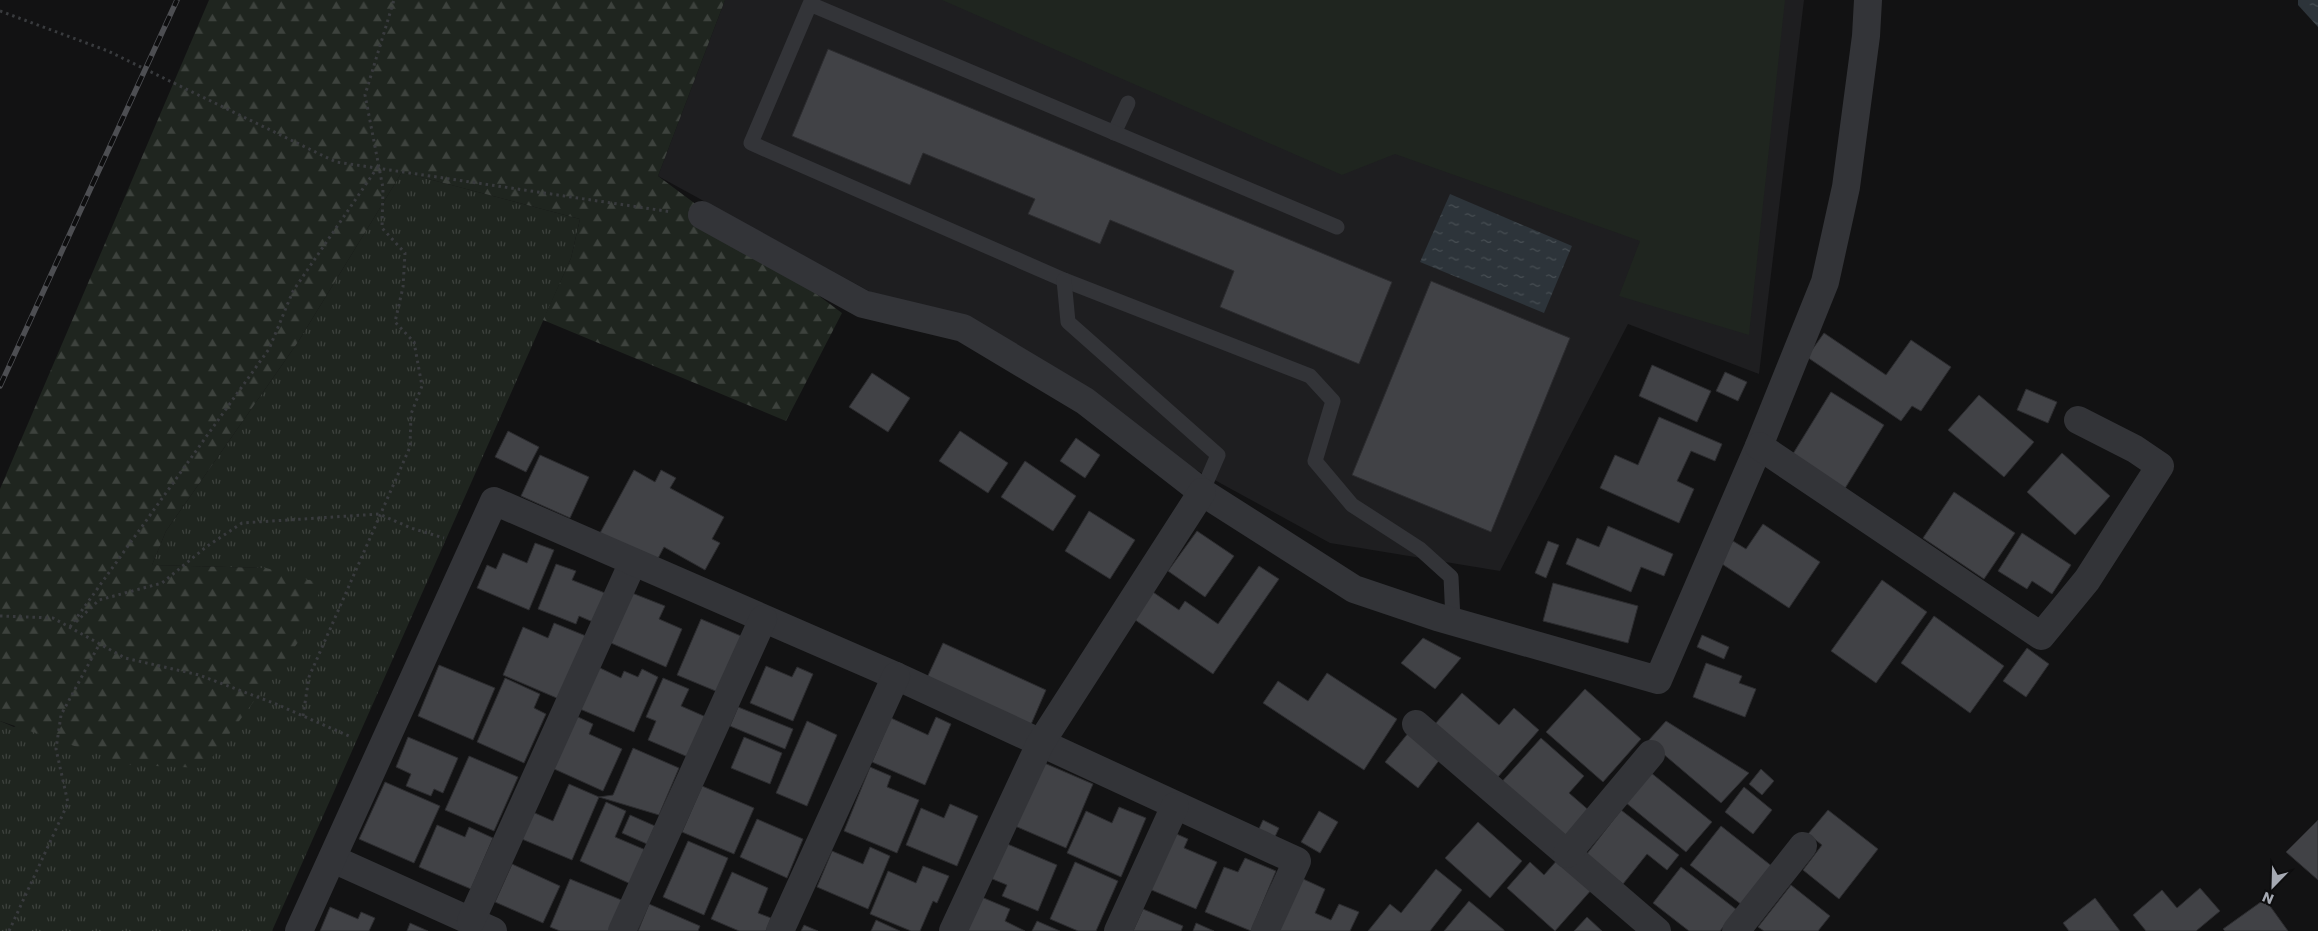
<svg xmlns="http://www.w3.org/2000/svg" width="2318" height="931" font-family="Poppins,sans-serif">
	<defs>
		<pattern id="grass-tufts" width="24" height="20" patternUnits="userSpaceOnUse" patternTransform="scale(1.25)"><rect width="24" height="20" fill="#1f251f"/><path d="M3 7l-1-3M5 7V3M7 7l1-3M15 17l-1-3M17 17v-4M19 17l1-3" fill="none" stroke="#3d423d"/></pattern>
		<pattern id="forest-firs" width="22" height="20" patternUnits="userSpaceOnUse" patternTransform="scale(1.25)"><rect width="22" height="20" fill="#1f251f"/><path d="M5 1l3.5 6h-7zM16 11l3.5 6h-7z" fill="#3d423d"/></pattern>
		<pattern id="water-ripples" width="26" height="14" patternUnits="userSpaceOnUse" patternTransform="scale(1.25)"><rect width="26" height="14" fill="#2d343a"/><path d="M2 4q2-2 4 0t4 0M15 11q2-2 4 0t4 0" fill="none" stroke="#484f54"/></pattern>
	</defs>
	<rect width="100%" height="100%" fill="#121213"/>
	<!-- built -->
	<path fill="#1e1e20" d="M725 0H1804L1759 374 1628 324 1500 571 1330 543 658 176Z"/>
	<!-- grass -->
	<path fill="url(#grass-tufts)" d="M402 172 580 219 571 258 272 931H0V721L14 727 266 568 152 565 166 531 298 342Z"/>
	<!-- forest -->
	<path fill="url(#forest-firs)" d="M209 0H725L658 176 842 313 786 421 543 320 571 258 580 219 402 172 298 342 166 531 152 565 266 568 323 584 299 641 204 768 131 765 0 721V489Z"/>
	<!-- pitch -->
	<path fill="#1f251f" d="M942 0H1785L1749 335 1619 296 1640 241 1395 154 1342 175Z"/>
	<!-- water -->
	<g fill="url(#water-ripples)">
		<path d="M2298 0H2318V27L2298 5Z"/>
		<path d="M1450 194 1572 246 1544 313 1420 262Z"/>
	</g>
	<!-- building -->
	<g fill="#414246" stroke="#2c2c2f">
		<path d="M828 49 1392 282 1359 364 1220 307 1234 271 1110 220 1100 244 1028 214 1035 199 923 153 910 185 792 136Z"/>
		<path d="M1431 281 1570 338 1491 532 1352 475Z"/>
		<path d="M1824 333 1886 375 1911 340 1951 367 1921 411 1912 406 1901 421 1807 357Z"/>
		<path d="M1652 365 1711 391 1697 422 1639 396Z"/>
		<path d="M1725 372 1747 382 1738 401 1716 391Z"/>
		<path d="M872 373 910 398 888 432 849 407Z"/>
		<path d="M2026 389 2057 402 2048 423 2017 410Z"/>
		<path d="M1831 392 1884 425 1844 490 1791 457Z"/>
		<path d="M1979 395 2034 442 2004 477 1948 430Z"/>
		<path d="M1659 417 1722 444 1715 461 1691 451 1677 481 1694 489 1679 523 1600 488 1615 455 1638 465Z"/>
		<path d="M508 431 539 447 526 472 495 457Z"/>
		<path d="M960 431 1008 463 988 493 939 461Z"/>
		<path d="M1076 438 1100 455 1085 478 1060 461Z"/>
		<path d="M2062 453 2110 496 2075 535 2027 492Z"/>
		<path d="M540 455 589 477 570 518 521 496Z"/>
		<path d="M1025 461 1076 496 1053 531 1001 497Z"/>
		<path d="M634 470 655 482 661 470 676 478 670 488 724 517 712 539 720 543 705 570 664 547 655 564 600 533Z"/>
		<path d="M1954 492 2015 533 1984 579 1923 538Z"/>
		<path d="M1089 511 1135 540 1110 579 1065 551Z"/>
		<path d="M1763 524 1820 562 1789 608 1719 562 1733 541 1746 549Z"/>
		<path d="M1608 526 1673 554 1664 576 1641 567 1631 592 1566 564 1577 538 1599 547Z"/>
		<path d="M1197 531 1234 556 1205 597 1168 571Z"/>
		<path d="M2022 533 2071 565 2052 594 2032 581 2027 589 1998 571Z"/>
		<path d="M1548 541 1559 545 1546 578 1535 573Z"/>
		<path d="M535 543 554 550 529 610 477 588 487 565 496 569 503 553 527 563Z"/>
		<path d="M556 564 576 571 572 580 605 593 593 622 579 616 576 624 538 609Z"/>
		<path d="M1259 566 1279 579 1213 674 1131 617 1150 590 1179 610 1185 601 1218 624Z"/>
		<path d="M1882 580 1927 612 1876 683 1831 651Z"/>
		<path d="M1553 583 1638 606 1628 643 1543 621Z"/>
		<path d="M632 593 665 606 659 619 682 629 666 667 611 643Z"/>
		<path d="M1934 616 2004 666 1970 713 1901 663Z"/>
		<path d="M701 619 741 636 718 692 677 675Z"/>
		<path d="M554 623 586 636 559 699 503 675 523 627 548 638Z"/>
		<path d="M1702 635 1729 647 1724 659 1697 647Z"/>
		<path d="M1423 638 1461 658 1435 689 1401 663Z"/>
		<path d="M943 643 1046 690 1029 729 925 682Z"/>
		<path d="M2027 648 2049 664 2026 697 2003 681Z"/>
		<path d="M1706 663 1742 676 1739 683 1756 689 1745 717 1693 697Z"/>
		<path d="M439 665 495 688 473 740 418 716Z"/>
		<path d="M766 666 792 677 797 667 813 674 793 721 750 703Z"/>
		<path d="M598 667 621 678 624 671 638 677 642 669 658 677 634 732 580 709Z"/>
		<path d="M1327 673 1397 719 1364 770 1263 703 1278 681 1308 701Z"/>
		<path d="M505 678 540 694 534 708 546 714 524 763 477 742Z"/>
		<path d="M663 678 689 689 681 706 706 717 688 757 648 740 656 721 646 717Z"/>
		<path d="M1585 689 1641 739 1603 782 1546 732Z"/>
		<path d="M1462 693 1499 725 1514 708 1539 730 1497 778 1435 724Z"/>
		<path d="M738 707 793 729 785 749 730 726Z"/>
		<path d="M576 716 593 724 589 734 622 749 603 791 552 768Z"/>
		<path d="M936 717 951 724 925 785 872 762 891 718 928 735Z"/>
		<path d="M807 721 837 735 807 806 776 793Z"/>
		<path d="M1666 721 1749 773 1721 803 1648 741Z"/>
		<path d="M1409 732 1441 758 1418 788 1385 762Z"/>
		<path d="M408 737 458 758 443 793 434 789 431 796 406 786 411 774 396 767Z"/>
		<path d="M744 737 782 753 770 784 731 768Z"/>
		<path d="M1541 738 1584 776 1569 793 1592 813 1565 845 1498 786Z"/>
		<path d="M633 748 679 768 659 815 599 797 613 795Z"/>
		<path d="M469 756 518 777 494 831 445 810Z"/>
		<path d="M1042 762 1093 784 1066 848 1015 826Z"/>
		<path d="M870 767 891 776 887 787 919 800 897 853 844 831Z"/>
		<path d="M1761 769 1774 781 1762 795 1749 784Z"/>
		<path d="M1650 772 1712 822 1686 852 1625 802Z"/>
		<path d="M385 782 440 806 414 863 359 839Z"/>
		<path d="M569 784 599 797 572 860 517 837 528 810 553 821Z"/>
		<path d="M702 786 754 808 734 854 682 832Z"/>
		<path d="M1744 787 1772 810 1753 834 1725 812Z"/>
		<path d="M606 802 626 811 615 837 648 851 633 885 580 861Z"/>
		<path d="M950 804 978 816 957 866 906 845 921 808 944 818Z"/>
		<path d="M1119 807 1146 818 1121 877 1067 853 1086 811 1112 823Z"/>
		<path d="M1621 810 1679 855 1667 870 1647 854 1623 884 1586 855Z"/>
		<path d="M1828 810 1878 849 1839 899 1803 870 1822 845 1808 834Z"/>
		<path d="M1319 811 1338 822 1320 853 1301 842Z"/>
		<path d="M630 815 655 826 647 844 622 833Z"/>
		<path d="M757 819 803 839 787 878 740 857Z"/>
		<path d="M1263 820 1279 828 1273 841 1257 833Z"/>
		<path d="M2318 820V880L2286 852Z"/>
		<path d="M1478 822 1522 861 1490 898 1445 858Z"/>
		<path d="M437 825 465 837 469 827 493 838 471 889 419 867Z"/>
		<path d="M1721 826 1773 867 1742 905 1690 865Z"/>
		<path d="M1172 832 1188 839 1184 848 1217 862 1196 909 1147 888Z"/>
		<path d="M688 841 728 858 704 915 663 897Z"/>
		<path d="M1005 843 1057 865 1038 911 1002 896 1007 885 990 878Z"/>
		<path d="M870 847 890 856 868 909 817 887 832 851 863 864Z"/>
		<path d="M1245 858 1276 871 1251 931 1205 912 1224 867 1238 872Z"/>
		<path d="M1559 858 1593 888 1555 931 1507 888 1530 862 1544 875Z"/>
		<path d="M1075 862 1118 881 1096 931H1078L1050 919Z"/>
		<path d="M512 864 560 886 543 923 495 902Z"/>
		<path d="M923 866 949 876 937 903 933 901 920 931H911L870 914 888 871 916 883Z"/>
		<path d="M1681 867 1737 910 1720 931H1689L1653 903Z"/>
		<path d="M1436 869 1462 890 1430 931H1368L1390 904 1401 913Z"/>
		<path d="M732 872 768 888 758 913 771 918 766 931H739L711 919Z"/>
		<path d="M1301 878 1325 889 1315 913 1331 920 1339 904 1359 912 1350 931H1278Z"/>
		<path d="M570 879 624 901 612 931H560L550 927Z"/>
		<path d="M1791 885 1830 916 1818 931H1764L1758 927Z"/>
		<path d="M2200 888 2220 911 2196 931H2146L2133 915 2162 890 2177 908Z"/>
		<path d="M979 896 1010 909 1005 921 1025 931H964Z"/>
		<path d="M2095 898 2120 931H2069L2063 923Z"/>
		<path d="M2265 899 2288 931H2225L2223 929Z"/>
		<path d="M1469 901 1504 930V931H1444Z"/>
		<path d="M649 904 700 926 698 931H638Z"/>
		<path d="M330 907 358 919 361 912 375 918 369 931H320Z"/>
		<path d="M1143 909 1183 926 1181 931H1133Z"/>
		<path d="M1587 917 1602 931H1574Z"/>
		<path d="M876 920 900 931H871Z"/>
		<path d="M1037 921 1060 931H1032Z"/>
		<path d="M410 923 428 931H407Z"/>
		<path d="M1196 923 1214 931H1193Z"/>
		<path d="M804 925 818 931H801Z"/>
	</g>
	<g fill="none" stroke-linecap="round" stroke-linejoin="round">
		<!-- path -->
		<g stroke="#393b3e" stroke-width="3" stroke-dasharray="2.5 4" stroke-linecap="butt">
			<path d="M0 11 108 51 336 162 672 212"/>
			<path d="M0 616 53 618 125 658 199 675 276 704 351 737"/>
			<path d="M76 622 99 600 162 583 206 547 242 523 379 514 411 528 444 538"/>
			<path d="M70 627 269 349 293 291 377 168"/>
			<path d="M303 716 309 677 410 447 411 414 422 386 414 342 395 322 403 287 405 253 382 228 383 188 365 95 394 0"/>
			<path d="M9 931 68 803 56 749 61 715 100 643"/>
		</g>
		<!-- lane -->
		<g stroke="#333438" stroke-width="15">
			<path d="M1114 133 1128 103"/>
			<path d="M1337 227 810 4 751 143 1064 280 1310 376 1333 401 1315 461 1352 505 1420 549 1451 577 1453 620"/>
			<path d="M1064 280 1068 322 1218 455 1202 492"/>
		</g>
		<!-- street -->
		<g stroke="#333438" stroke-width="28">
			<path d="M702 215 863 304 963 328 1085 401 1202 492 1354 589 1437 617 1658 680 1759 446 1825 282 1846 187 1866 36 1868 0"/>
			<path d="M1759 446 2041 636 2087 580 2160 466 2135 449 2078 420"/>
			<path d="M1416 724 1657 931"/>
			<path d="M1567 854 1651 754"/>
			<path d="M333 859 493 931"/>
			<path d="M471 921 633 562"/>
			<path d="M299 931 494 501 896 676 1297 861 1265 931"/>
			<path d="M622 931 763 619"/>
			<path d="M780 931 896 676"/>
			<path d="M953 931 1040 744 1202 492"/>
			<path d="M1118 931 1175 806"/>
			<path d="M1736 931 1803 846"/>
		</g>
		<!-- rail casing -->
		<g stroke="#4d4e52" stroke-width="5.5">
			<path id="rail" d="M0 386 177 0"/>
		</g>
		<!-- rail -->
		<use href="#rail" stroke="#0d0d0e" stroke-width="4" stroke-dasharray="11" stroke-linecap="butt"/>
	</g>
	<!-- north arrow -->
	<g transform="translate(2273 886) rotate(203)" stroke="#0d0d0e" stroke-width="4" paint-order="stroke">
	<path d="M0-4L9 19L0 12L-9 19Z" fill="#a5a9b2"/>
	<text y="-8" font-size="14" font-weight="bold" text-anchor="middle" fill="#a5a9b2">N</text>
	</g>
</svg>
